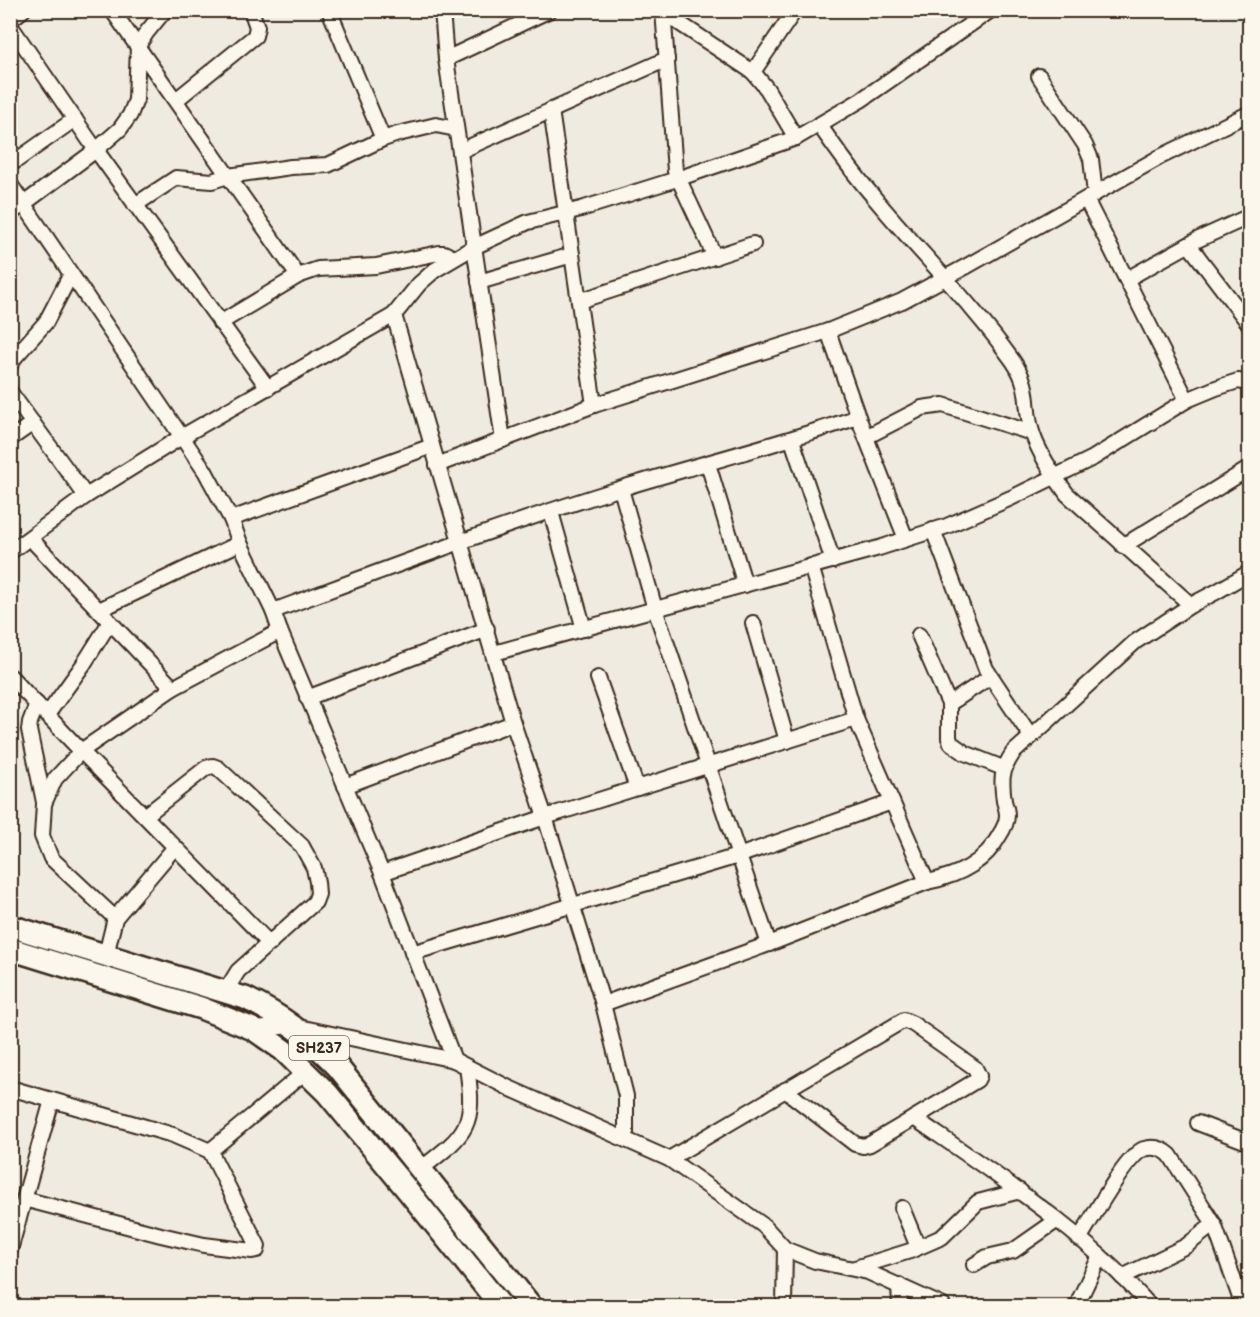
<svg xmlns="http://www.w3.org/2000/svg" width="1260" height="1317" font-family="'Balsamiq Sans',sans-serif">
	<rect width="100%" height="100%" fill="#f0ebe0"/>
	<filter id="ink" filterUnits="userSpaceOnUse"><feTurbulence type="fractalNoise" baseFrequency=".0167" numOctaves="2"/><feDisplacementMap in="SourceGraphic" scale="12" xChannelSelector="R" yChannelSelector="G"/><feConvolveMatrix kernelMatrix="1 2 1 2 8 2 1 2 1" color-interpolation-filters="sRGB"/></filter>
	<g filter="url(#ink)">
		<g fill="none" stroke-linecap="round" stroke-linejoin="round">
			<!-- street casing -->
			<g stroke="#3b2a1e" stroke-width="18">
				<g id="street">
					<path d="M112 10 298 276 220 323"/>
					<path d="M329 10 383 139"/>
					<path d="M442 10 446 59 503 440"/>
					<path d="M663 10 675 171 715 257"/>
					<path d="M664 13 753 72 767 89 796 138"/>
					<path d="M10 20 23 10"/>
					<path d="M10 25 96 150 268 388"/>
					<path d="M446 59 550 10"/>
					<path d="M753 72 795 10"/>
					<path d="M1039 76 1085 145 1091 159 1095 194"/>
					<path d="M176 100 255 36 257 27 251 10"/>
					<path d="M551 110 594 405"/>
					<path d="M820 126C836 149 853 173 872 195 918 251 971 302 1013 361 1033 390 1023 407 1033 435 1040 455 1054 476 1067 494L1191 605"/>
					<path d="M460 151 667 59"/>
					<path d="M10 165 75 119"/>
					<path d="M10 184 205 471 231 519 240 543 273 611 280 631 382 873 454 1060"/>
					<path d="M1086 199 1187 400"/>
					<path d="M135 205 176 178 212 181 228 176 291 167 328 165 383 139 398 134 436 125 456 129"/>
					<path d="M10 214 96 150 120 129 130 115 136 100 138 46 147 32 165 10"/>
					<path d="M1189 245 1250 325"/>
					<path d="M298 276 318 269 376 266 439 253H444L454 258"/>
					<path d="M1127 279 1197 240 1250 216"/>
					<path d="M479 282 572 255"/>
					<path d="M579 301 753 244"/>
					<path d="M394 315 513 723 545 817 603 1004 626 1096V1140"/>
					<path d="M828 331 858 417 906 539"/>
					<path d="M10 365 15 357 46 322 71 274"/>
					<path d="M10 392 86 496"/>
					<path d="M866 437 922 408 943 405 1032 433"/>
					<path d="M10 439 33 423"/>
					<path d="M792 440 833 561"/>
					<path d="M708 464 745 585"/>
					<path d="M437 465 594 405 828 331 902 301 967 266 1160 157 1250 113"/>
					<path d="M621 489 655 609 769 944"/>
					<path d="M551 512 584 629"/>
					<path d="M231 519 432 446"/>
					<path d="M933 530 986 669 1030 735"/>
					<path d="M30 538 173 688"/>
					<path d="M1123 546 1250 468"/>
					<path d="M10 552 86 496 183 436 394 315 419 284 435 270 474 247 528 222 581 209 677 179 796 138 861 100 991 10"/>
					<path d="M811 566 856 719 927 882"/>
					<path d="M99 610 240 543"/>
					<path d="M273 611C389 568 504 524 622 488 700 464 780 444 858 417"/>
					<path d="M753 623 787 741"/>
					<path d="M919 635 949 704V738L951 743 965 753 1003 768"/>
					<path d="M494 653 879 548 947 526 1011 498 1093 458 1187 400 1216 388 1238 381 1250 383"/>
					<path d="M10 676 81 751 270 944"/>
					<path d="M598 678 637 788"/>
					<path d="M307 698 487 629"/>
					<path d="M37 704 30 722 29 730 44 802"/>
					<path d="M949 704 990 677"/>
					<path d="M47 715 83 665 110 622"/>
					<path d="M345 786 513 723"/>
					<path d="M145 816 206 768 213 766 218 768 302 846 314 868 317 882 318 894 315 902 238 971 225 992"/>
					<path d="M382 873 545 817 856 719"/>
					<path d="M115 918 51 858 42 836 44 804 55 779 81 751 173 688 280 631"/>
					<path d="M412 953 738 856 892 802"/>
					<path d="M106 955 115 918 175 847"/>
					<path d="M603 1004 769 944 927 882C957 876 984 864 999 836 1003 830 1007 823 1007 815 1007 810 1005 805 1004 801 1001 779 1001 771 1013 753L1135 642 1191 605 1216 592 1250 572"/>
					<path d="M253 1029 294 1026 454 1060 509 1088 669 1159 764 1226 785 1249 815 1261 868 1272 943 1306"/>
					<path d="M10 1088 173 1135 210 1151 258 1246 257 1250 252 1251 204 1245 161 1235 24 1199"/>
					<path d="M785 1090 855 1144 863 1146 870 1144 914 1118C995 1174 1085 1232 1150 1306"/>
					<path d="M1198 1123 1250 1143"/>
					<path d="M210 1151 305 1072"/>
					<path d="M669 1159 904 1020 913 1024 975 1068 979 1076 977 1080 914 1118"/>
					<path d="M421 1169C467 1133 476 1127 467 1067"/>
					<path d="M902 1208 918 1247"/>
					<path d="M1079 1239C1091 1221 1126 1155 1144 1149 1154 1146 1163 1149 1170 1155L1214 1224 1243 1306"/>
					<path d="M10 1250 52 1100"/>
					<path d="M974 1265 987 1257 1013 1251 1056 1221"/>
					<path d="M855 1268 910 1251 942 1237 978 1202 1020 1191"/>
					<path d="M1122 1277 1186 1246 1214 1224"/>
					<path d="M899 1285 900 1306"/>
					<path d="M784 1306 785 1249"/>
					<path d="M1078 1306 1080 1298 1100 1256"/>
				</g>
			</g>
			<!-- primary casing -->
			<g stroke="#3b2a1e" stroke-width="26">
				<g id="primary">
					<path d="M10 926 245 998C285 1017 306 1035 337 1066L531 1306"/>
					<path d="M10 949 201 1008 253 1029 283 1050 327 1093 409 1192 501 1306"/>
				</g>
			</g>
			<!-- street -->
			<use href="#street" stroke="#fbf7ec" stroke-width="14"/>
			<!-- primary -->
			<use href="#primary" stroke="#fbf7ec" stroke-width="21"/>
		</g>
	</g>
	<g text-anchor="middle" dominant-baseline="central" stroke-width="6" stroke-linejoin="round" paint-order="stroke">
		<!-- shield labels -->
		<rect fill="#fbf7ec" stroke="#75685c" stroke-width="1.5" x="289" y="1036" width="60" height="24" rx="4.5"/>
		<g font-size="15" font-weight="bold" fill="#3b2a1e">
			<text x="319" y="1048">SH237</text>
		</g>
	</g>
	<!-- margin -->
	<rect width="1260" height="1317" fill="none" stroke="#fbf7ec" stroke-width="36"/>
	<rect x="18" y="18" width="1224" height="1281" fill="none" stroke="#3b2a1e" stroke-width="2" filter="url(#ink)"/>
</svg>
